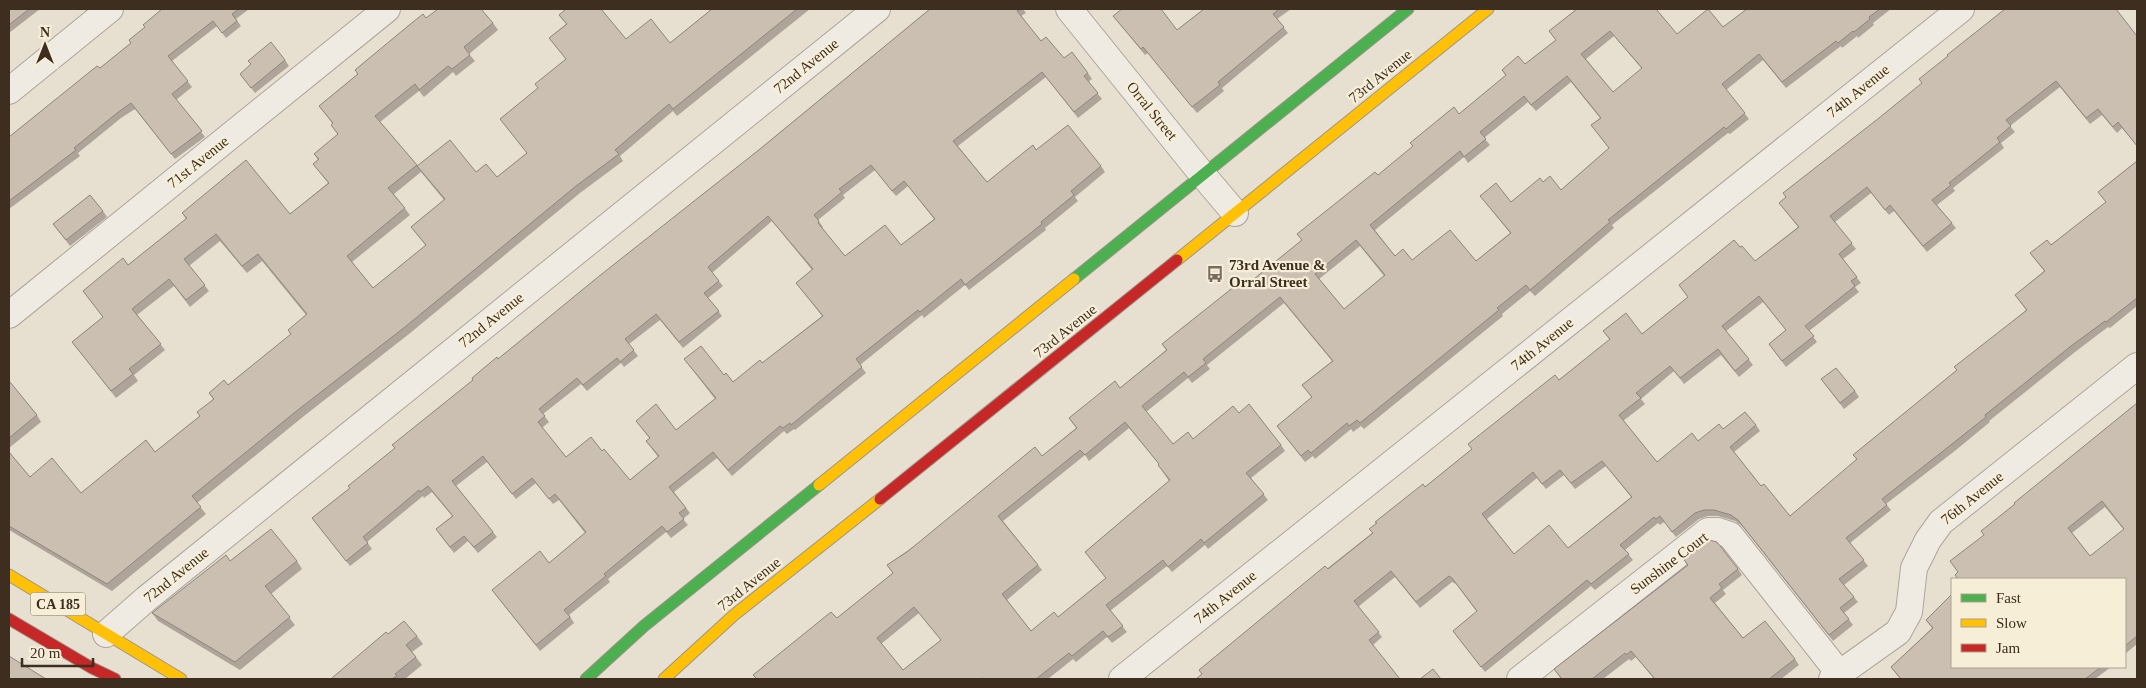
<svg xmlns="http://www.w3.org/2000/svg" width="2146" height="688" font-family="'Times New Roman',serif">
	<rect width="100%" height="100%" fill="#e7e0d1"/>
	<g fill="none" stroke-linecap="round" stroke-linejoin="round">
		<!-- street casing -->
		<g stroke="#ada599" stroke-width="28">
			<g id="street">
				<path d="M1069 9 1202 174 1235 213"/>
				<path d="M9 91 110 9"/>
				<path d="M9 315 387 9"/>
				<path d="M106 634 146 599 877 9"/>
				<path d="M1122 679 1961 9"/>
				<path d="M1520 679 1708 531H1718L1730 535 1839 673"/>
				<path d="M1832 679 1898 632 1909 612 1914 568 1928 540 1941 522 2137 366"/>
			</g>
		</g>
		<!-- fast casing -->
		<g stroke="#9c958a" stroke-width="13">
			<g id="fast">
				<path d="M1074 279 1408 9"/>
				<path d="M586 679 644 626 819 485"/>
			</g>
		</g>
		<!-- slow casing -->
		<g stroke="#9c958a" stroke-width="13">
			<g id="slow">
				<path d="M1177 260 1488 9"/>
				<path d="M819 485 1074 279"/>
				<path d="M9 575 181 679"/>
				<path d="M664 679 734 615 880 499"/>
			</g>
		</g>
		<!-- jam casing -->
		<g stroke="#9c958a" stroke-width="13">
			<g id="jam">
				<path d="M880 499 1177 260"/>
				<path d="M9 619 92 668 115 679"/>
			</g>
		</g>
		<!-- street -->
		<use href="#street" stroke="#efebe3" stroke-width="26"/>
		<!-- fast -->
		<use href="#fast" stroke="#4caf50" stroke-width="11"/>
		<!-- slow -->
		<use href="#slow" stroke="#ffc107" stroke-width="11"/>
		<!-- jam -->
		<use href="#jam" stroke="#c62828" stroke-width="11"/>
	</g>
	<!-- wall -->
	<g fill="#afa499" fill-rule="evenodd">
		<path d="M9 9H40L9 33Z"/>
		<path d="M162 9H249L236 19 241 26 226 38 217 26 172 61 192 87 176 100 205 137 175 159 135 109 121 118 78 153 80 156 9 209V137L100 68 131 43Z"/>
		<path d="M712 9H810L677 116 673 111 620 156 623 161 580 193 409 334 304 416 197 503 206 514 112 591 9 530V452L30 477 81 493 155 452 200 416 213 399 209 393 228 385 291 335 288 330 306 315 262 261 247 273 220 241 189 266 209 291 190 307 174 286 137 315 165 350 134 375 138 381 116 398 72 342 103 317 83 291 128 265 186 219 182 213 290 214 328 183 313 164 318 160 314 154 338 135 331 125 332 123 319 106 426 18 493 23 498 30 469 54 475 61 456 76 453 72 424 97 419 91 380 122 417 166 476 172 497 177 527 153 500 119 538 88 566 59 549 38 566 24 559 15 626 39 670 43ZM421 172 444 200 411 227 426 246 373 288 352 262 410 215 394 194Z"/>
		<path d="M930 9H1023L1026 13 1021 16 1041 41 1064 58 1088 73 1092 79 1088 82 1102 99 1078 118 1046 77 958 146 987 182 1036 150 1101 166 1105 172 1075 197 1078 201 1045 228 1046 230 969 290 965 285 924 318 922 315 860 365 866 373 795 430 794 429 787 434 784 431 732 476 717 458 674 492 690 513 683 519 688 525 671 538 666 532 608 579 610 582 569 615 574 623 540 651 492 590 549 563 585 533 559 500 553 504 536 483 516 499 487 462 456 486 497 537 478 553 468 541 454 553 440 535 436 529 452 516 432 492 424 498 423 496 367 542 372 549 350 566 312 518 350 488 498 359 760 149ZM875 170 896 196 908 186 934 219 901 245 845 256 822 228 823 227 818 220 845 198 843 195ZM772 221 812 270 796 283 822 316 762 363 733 382 724 375 684 359 715 399 676 430 636 421 650 439 646 441 658 457 630 480 602 451 566 457 542 428 549 422 543 414 581 384 587 391 621 363 624 367 638 356 629 344 660 320 683 348 722 316 708 298 723 286 712 273Z"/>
		<path d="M1204 9H1291L1277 19 1288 33 1222 88 1224 91 1197 113 1148 53 1145 55 1113 16 1177 30Z"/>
		<path d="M1577 9 1677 34 1723 27 1747 9H1891L1873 23 1874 25 1858 38 1857 36 1842 48 1841 46 1786 88 1763 60 1726 90 1749 119 1730 134 1728 133 1612 225 1614 228 1535 296 1530 291 1502 314 1503 316 1364 429 1361 426 1353 432 1351 429 1315 459 1313 456 1305 462 1277 426 1312 398 1302 385 1332 361 1284 303 1207 365 1210 369 1192 383 1188 378 1146 412 1173 444 1193 439 1239 413 1281 445 1285 451 1251 478 1268 500 1208 549 1205 545 1172 572 1167 566 1110 611 1127 632 1112 643 1107 637 1076 662 1073 659 1048 679H756L753 675 837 618 893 573 887 565 1042 456 1076 428 1069 418 1120 388 1166 350 1162 344 1244 287 1302 240 1297 234 1378 175 1459 114 1506 76 1502 70 1525 64 1556 40 1549 31ZM1614 36 1642 69 1613 92 1586 59ZM1571 82 1600 118 1591 125 1609 148 1561 190 1543 182 1511 202 1480 196 1510 233 1476 261 1412 260 1395 256 1375 230 1464 157 1468 163 1490 145 1484 138 1528 102 1536 111ZM1360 246 1384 276 1344 309 1319 279ZM1129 428 1159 464 1158 465 1169 481 1085 552 1106 578 1058 617 1031 631 1007 600 1042 570 1003 521 1085 455 1089 461ZM919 613 941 640 903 670 881 644Z"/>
		<path d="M2137 36V146L2122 128 2117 133 2102 115 2090 124 2060 87 2010 126 2015 132 2001 143 2004 148 1953 188 1955 191 1937 205 1956 228 1927 252 1894 211 1889 215 1871 193 1835 222 1856 249 1843 259 1861 283 1855 287 1859 292 1809 331 1817 342 1786 367 1769 344 1786 330 1763 302 1726 331 1753 365 1739 377 1721 355 1684 384 1674 371 1641 399 1645 404 1623 421 1657 462 1723 429 1756 425 1760 431 1734 452 1761 486 1790 516 1857 460 1853 455 1957 370 2026 310 2015 295 2044 271 2030 253 2051 245 2106 202 2098 192 2137 161V306L2110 328 2108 327 2075 352 1989 421 1990 422 1956 450 1886 504 1891 510 1850 543 1868 566 1844 585 1858 602 1844 613 1853 625 1833 641 1742 526 1735 521 1718 516H1708L1699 519 1676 537 1664 522 1660 525 1658 523 1625 550 1633 560 1595 590 1591 586 1485 672 1453 631 1477 612 1456 584 1452 582 1420 608 1395 577 1358 607 1382 637 1373 645 1202 674 1199 670 1372 533 1425 487 1472 449 1468 444 1559 380 1610 340 1603 331 1642 334 1688 297 1679 285 1740 247 1755 261 1798 227 1779 203ZM1606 466 1631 497 1568 548 1514 554 1487 519 1537 478 1546 489 1564 475 1575 489Z"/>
		<path d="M285 60 289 66 255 93 240 74Z"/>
		<path d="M103 211 107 217 70 246 53 224Z"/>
		<path d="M1821 379 1855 391 1859 397 1844 409Z"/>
		<path d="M9 383 37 415 41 422 9 448Z"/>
		<path d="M2137 403V644L2125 654V579L1958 572 1984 535 2015 504ZM2105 507 2124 530 2090 556 2072 533Z"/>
		<path d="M1684 560 1738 569 1742 575 1723 590 1726 594 1715 603 1743 638 1795 659 1799 665 1781 679H1654L1636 657 1631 661 1629 659 1603 679H1561L1554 669 1687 565Z"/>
		<path d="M230 561H297L302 569 271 594 295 625 240 670 158 621 152 613Z"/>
		<path d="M1952 594V667H2111L2095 679H1900L1891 667 1932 628 1926 620Z"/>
		<path d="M388 634 417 636 423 644 412 652 422 665 405 679H333Z"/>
	</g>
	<!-- building -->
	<g fill="#cbbfb2" stroke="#8e867d" fill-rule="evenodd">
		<path d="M9 9H29L9 25Z"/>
		<path d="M162 9H239L232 14 237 21 222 33 213 21 168 56 188 81 172 94 202 131 171 154 131 103 117 113 74 148 76 150 9 201V137L97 66 100 68 131 43 129 40 145 27 143 25Z"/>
		<path d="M438 9H481L493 23 464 47 470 55 452 69 448 66 419 90 415 84 375 116 417 165 388 188 405 208 347 256 373 288 426 245 411 227 445 199 417 166 450 140 476 172 486 164 497 177 527 153 500 119 538 88 535 84 566 59 549 38 567 24 559 15 566 9H601L626 39 651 19 670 43 712 9H797L673 109 669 104 615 150 619 154 576 186 405 327 299 409 192 496 201 507 107 584 9 526V452L30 477 52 458 81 493 146 440 155 452 200 416 197 412 214 399 209 393 224 380 228 385 291 334 288 330 307 314 258 254 242 266 216 234 184 259 205 285 186 300 169 279 132 309 161 344 129 369 133 374 111 391 72 342 103 317 83 291 123 258 128 265 187 218 182 213 246 160 290 214 329 183 313 164 319 159 314 154 338 134 331 125 333 123 319 106 358 74 355 70 408 26 423 14 426 18Z"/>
		<path d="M930 9H1020L1017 11 1041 41 1046 37 1064 58 1072 52 1088 73 1084 76 1098 93 1074 112 1042 72 953 141 987 182 1033 145 1036 150 1068 125 1101 166 1071 191 1074 195 1041 222 1042 224 965 285 961 279 920 312 918 310 856 359 862 367 791 425 790 423 783 428 780 426 728 470 713 452 669 487 686 508 679 513 684 519 667 532 662 526 604 574 606 576 564 610 570 617 536 645 492 590 540 551 549 563 586 532 555 494 549 499 532 478 512 494 483 456 452 481 493 532 474 547 464 536 450 547 436 529 453 516 428 486 420 492 419 490 363 537 368 543 346 561 312 518 350 488 348 486 395 448 392 445 473 380 472 378 497 357 498 359 598 277 760 149ZM871 165 892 191 904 181 935 219 901 245 885 225 845 256 818 223 819 221 814 215 842 192 839 189ZM768 216 813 269 796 283 823 316 762 363 760 360 733 382 726 373 724 375 701 346 684 359 716 398 676 430 656 404 636 421 650 438 646 441 659 456 630 480 604 449 602 451 591 437 566 457 538 422 545 416 539 409 577 378 583 385 617 358 620 362 634 350 625 339 656 314 679 342 719 311 704 293 719 281 708 267Z"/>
		<path d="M1122 9H1161L1177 30 1204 9H1279L1273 14 1284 27 1218 82 1220 85 1192 107 1143 47 1141 49 1113 16Z"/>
		<path d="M1577 9H1656L1677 34 1708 9 1723 27 1747 9H1880L1869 17 1870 19 1854 32 1853 31 1838 43 1836 41 1782 82 1759 54 1722 84 1745 113 1726 129 1724 127 1608 220 1610 222 1530 290 1526 285 1497 308 1499 310 1360 423 1357 420 1349 426 1347 423 1311 453 1308 450 1301 456 1277 426 1312 397 1302 385 1333 361 1280 297 1203 359 1206 363 1188 377 1184 372 1142 406 1173 444 1188 432 1193 439 1233 406 1239 413 1249 404 1281 445 1246 473 1264 494 1204 543 1201 539 1168 567 1163 560 1106 605 1123 626 1108 637 1103 631 1072 656 1069 653 1036 679H984L983 678 980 679H757L753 675 831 612 837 618 893 573 887 565 907 552 1035 447 1042 456 1077 428 1069 418 1115 381 1120 388 1167 350 1162 344 1240 282 1244 287 1302 240 1297 234 1375 172 1378 175 1413 146 1410 143 1454 107 1459 114 1506 75 1502 70 1518 56 1525 64 1556 40 1549 31ZM1610 31 1642 68 1613 92 1581 54ZM1567 76 1601 118 1591 125 1609 148 1561 190 1550 176 1543 182 1540 178 1511 202 1496 183 1480 196 1511 233 1476 261 1450 230 1412 260 1403 249 1395 256 1370 225 1460 151 1464 157 1486 139 1480 132 1524 96 1531 105ZM1356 240 1385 275 1344 309 1315 274ZM1125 422 1159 464 1158 465 1170 480 1085 552 1106 578 1058 617 1054 612 1031 631 1002 594 1038 565 998 516 1080 450 1085 455ZM914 607 941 640 903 670 877 638Z"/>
		<path d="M2005 9H2111L2112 10 2113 9H2116L2137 36V146L2118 122 2113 127 2098 109 2086 118 2056 81 2006 120 2011 126 1997 138 2000 142 1949 183 1951 185 1932 200 1952 223 1923 246 1890 205 1885 210 1867 187 1830 216 1852 243 1839 254 1857 277 1851 281 1855 286 1805 326 1814 336 1782 361 1769 344 1786 330 1759 296 1722 326 1749 359 1735 371 1718 349 1680 378 1670 366 1636 393 1641 398 1619 415 1657 462 1692 433 1698 441 1719 424 1723 429 1745 412 1756 425 1730 447 1761 486 1764 484 1790 516 1857 459 1853 455 1957 370 1954 367 2027 310 2015 295 2045 271 2030 253 2047 240 2051 245 2106 202 2098 192 2137 161V298L2106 322 2105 321 2071 346 1985 415 1986 417 1952 444 1882 499 1887 505 1846 538 1864 560 1839 579 1854 597 1840 608 1849 619 1829 635 1738 520 1731 515 1714 510H1704L1695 513 1672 532 1660 516 1656 519 1654 517 1620 545 1629 554 1591 584 1587 580 1481 667 1453 631 1477 611 1452 578 1449 576 1416 602 1391 571 1354 601 1379 632 1369 640 1400 679H1196L1202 674 1199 670 1325 566 1328 569 1373 533 1369 529 1377 523 1375 522 1423 484 1425 487 1472 449 1468 444 1555 375 1559 380 1610 339 1603 331 1626 313 1642 334 1688 297 1679 285 1734 240 1740 247 1742 246 1755 261 1799 227 1779 203 1786 197 1783 193 1879 118 1922 83 1919 79 1948 56 1947 55ZM1602 461 1632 497 1568 548 1549 525 1514 554 1482 514 1533 472 1542 484 1560 470 1571 483Z"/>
		<path d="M271 42 285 60 251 88 240 74 251 64 248 61Z"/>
		<path d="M90 195 103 211 66 240 53 224Z"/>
		<path d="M1836 368 1855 391 1840 403 1821 379Z"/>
		<path d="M10 382 37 415 9 438V383Z"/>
		<path d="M2137 403V636L2125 646V579H1958L1955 575 1958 572 1950 561 1984 535 1981 531 2015 504 2014 503ZM2102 501 2124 529 2090 556 2068 528Z"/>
		<path d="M271 529 297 561 265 586 290 617 235 662 152 613 226 555 230 561Z"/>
		<path d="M1709 540 1717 542 1738 569 1719 584 1722 588 1710 598 1743 638 1765 621 1795 659 1769 679H1655L1631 651 1626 655 1625 653 1592 679H1562L1554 669 1688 565 1684 560Z"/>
		<path d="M1952 594V667H2101L2085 679H1901L1891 667 1933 628 1926 620Z"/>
		<path d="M404 621 417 636 406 645 416 657 395 674 397 676 392 679H333L332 678 386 632 388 634Z"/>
		<path d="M9 656 46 679H9Z"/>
		<path d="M1433 669 1441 679H1420Z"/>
	</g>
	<!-- icons -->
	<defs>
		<g id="bus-bare" transform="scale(1.35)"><path d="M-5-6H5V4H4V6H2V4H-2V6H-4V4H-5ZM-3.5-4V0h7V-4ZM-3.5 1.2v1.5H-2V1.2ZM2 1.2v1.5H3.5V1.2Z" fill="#786c5e" stroke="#f7eed8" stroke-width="2.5" paint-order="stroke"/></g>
	</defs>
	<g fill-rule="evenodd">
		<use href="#bus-bare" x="1215" y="274"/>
	</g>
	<g text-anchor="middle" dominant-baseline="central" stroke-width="4.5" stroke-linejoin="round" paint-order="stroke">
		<!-- shield labels -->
		<rect fill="#f7eed8" stroke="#756857" stroke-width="1" x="30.5" y="592.5" width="55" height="23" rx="4"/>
		<g font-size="14" font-weight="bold" fill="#3d2e20">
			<text x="58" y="604">CA 185</text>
		</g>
		<!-- street labels -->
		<g font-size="15" fill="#3d2e20" stroke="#f7eed8">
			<text transform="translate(806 66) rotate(-39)">72nd Avenue</text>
			<text transform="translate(1380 76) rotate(-39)">73rd Avenue</text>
			<text transform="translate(1858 91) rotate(-39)">74th Avenue</text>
			<text transform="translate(1152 111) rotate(51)">Orral Street</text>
			<text transform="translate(198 162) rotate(-39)">71st Avenue</text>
			<text transform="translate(491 320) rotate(-39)">72nd Avenue</text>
			<text transform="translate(1065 331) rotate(-39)">73rd Avenue</text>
			<text transform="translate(1542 344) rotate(-39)">74th Avenue</text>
			<text transform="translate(1972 498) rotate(-39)">76th Avenue</text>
			<text transform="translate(1669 563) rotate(-37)">Sunshine Court</text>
			<text transform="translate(176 575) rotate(-39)">72nd Avenue</text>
			<text transform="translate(749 584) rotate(-39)">73rd Avenue</text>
			<text transform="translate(1225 597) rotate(-39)">74th Avenue</text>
		</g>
		<!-- poi labels -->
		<g font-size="15" font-weight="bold" fill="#3d2e20" stroke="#f7eed8" text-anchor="start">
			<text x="1229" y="265">73rd Avenue &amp;<tspan x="1229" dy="17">Orral Street</tspan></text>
		</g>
	</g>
	<!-- border -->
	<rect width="2146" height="688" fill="none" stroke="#3d2e20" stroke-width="20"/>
	<!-- legend -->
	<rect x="1951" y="578" width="175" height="90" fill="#f7eed8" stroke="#ada18e"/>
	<rect x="1961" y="594" width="25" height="8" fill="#4caf50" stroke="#ada18e"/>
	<text x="1996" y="603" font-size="15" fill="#3d2e20">Fast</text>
	<rect x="1961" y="619" width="25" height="8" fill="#ffc107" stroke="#ada18e"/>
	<text x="1996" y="628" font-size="15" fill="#3d2e20">Slow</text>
	<rect x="1961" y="644" width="25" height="8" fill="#c62828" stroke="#ada18e"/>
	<text x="1996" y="653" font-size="15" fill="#3d2e20">Jam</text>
	<!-- north arrow -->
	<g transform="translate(45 45)" stroke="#f7eed8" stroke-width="4" paint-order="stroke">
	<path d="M0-4L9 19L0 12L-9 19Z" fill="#3d2e20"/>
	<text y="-8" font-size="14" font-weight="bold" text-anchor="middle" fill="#3d2e20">N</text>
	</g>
	<!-- scale -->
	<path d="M22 658v8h71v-8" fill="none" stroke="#3d2e20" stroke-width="2.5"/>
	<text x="30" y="658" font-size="15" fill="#3d2e20" stroke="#f7eed8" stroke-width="4" paint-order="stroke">20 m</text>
</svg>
